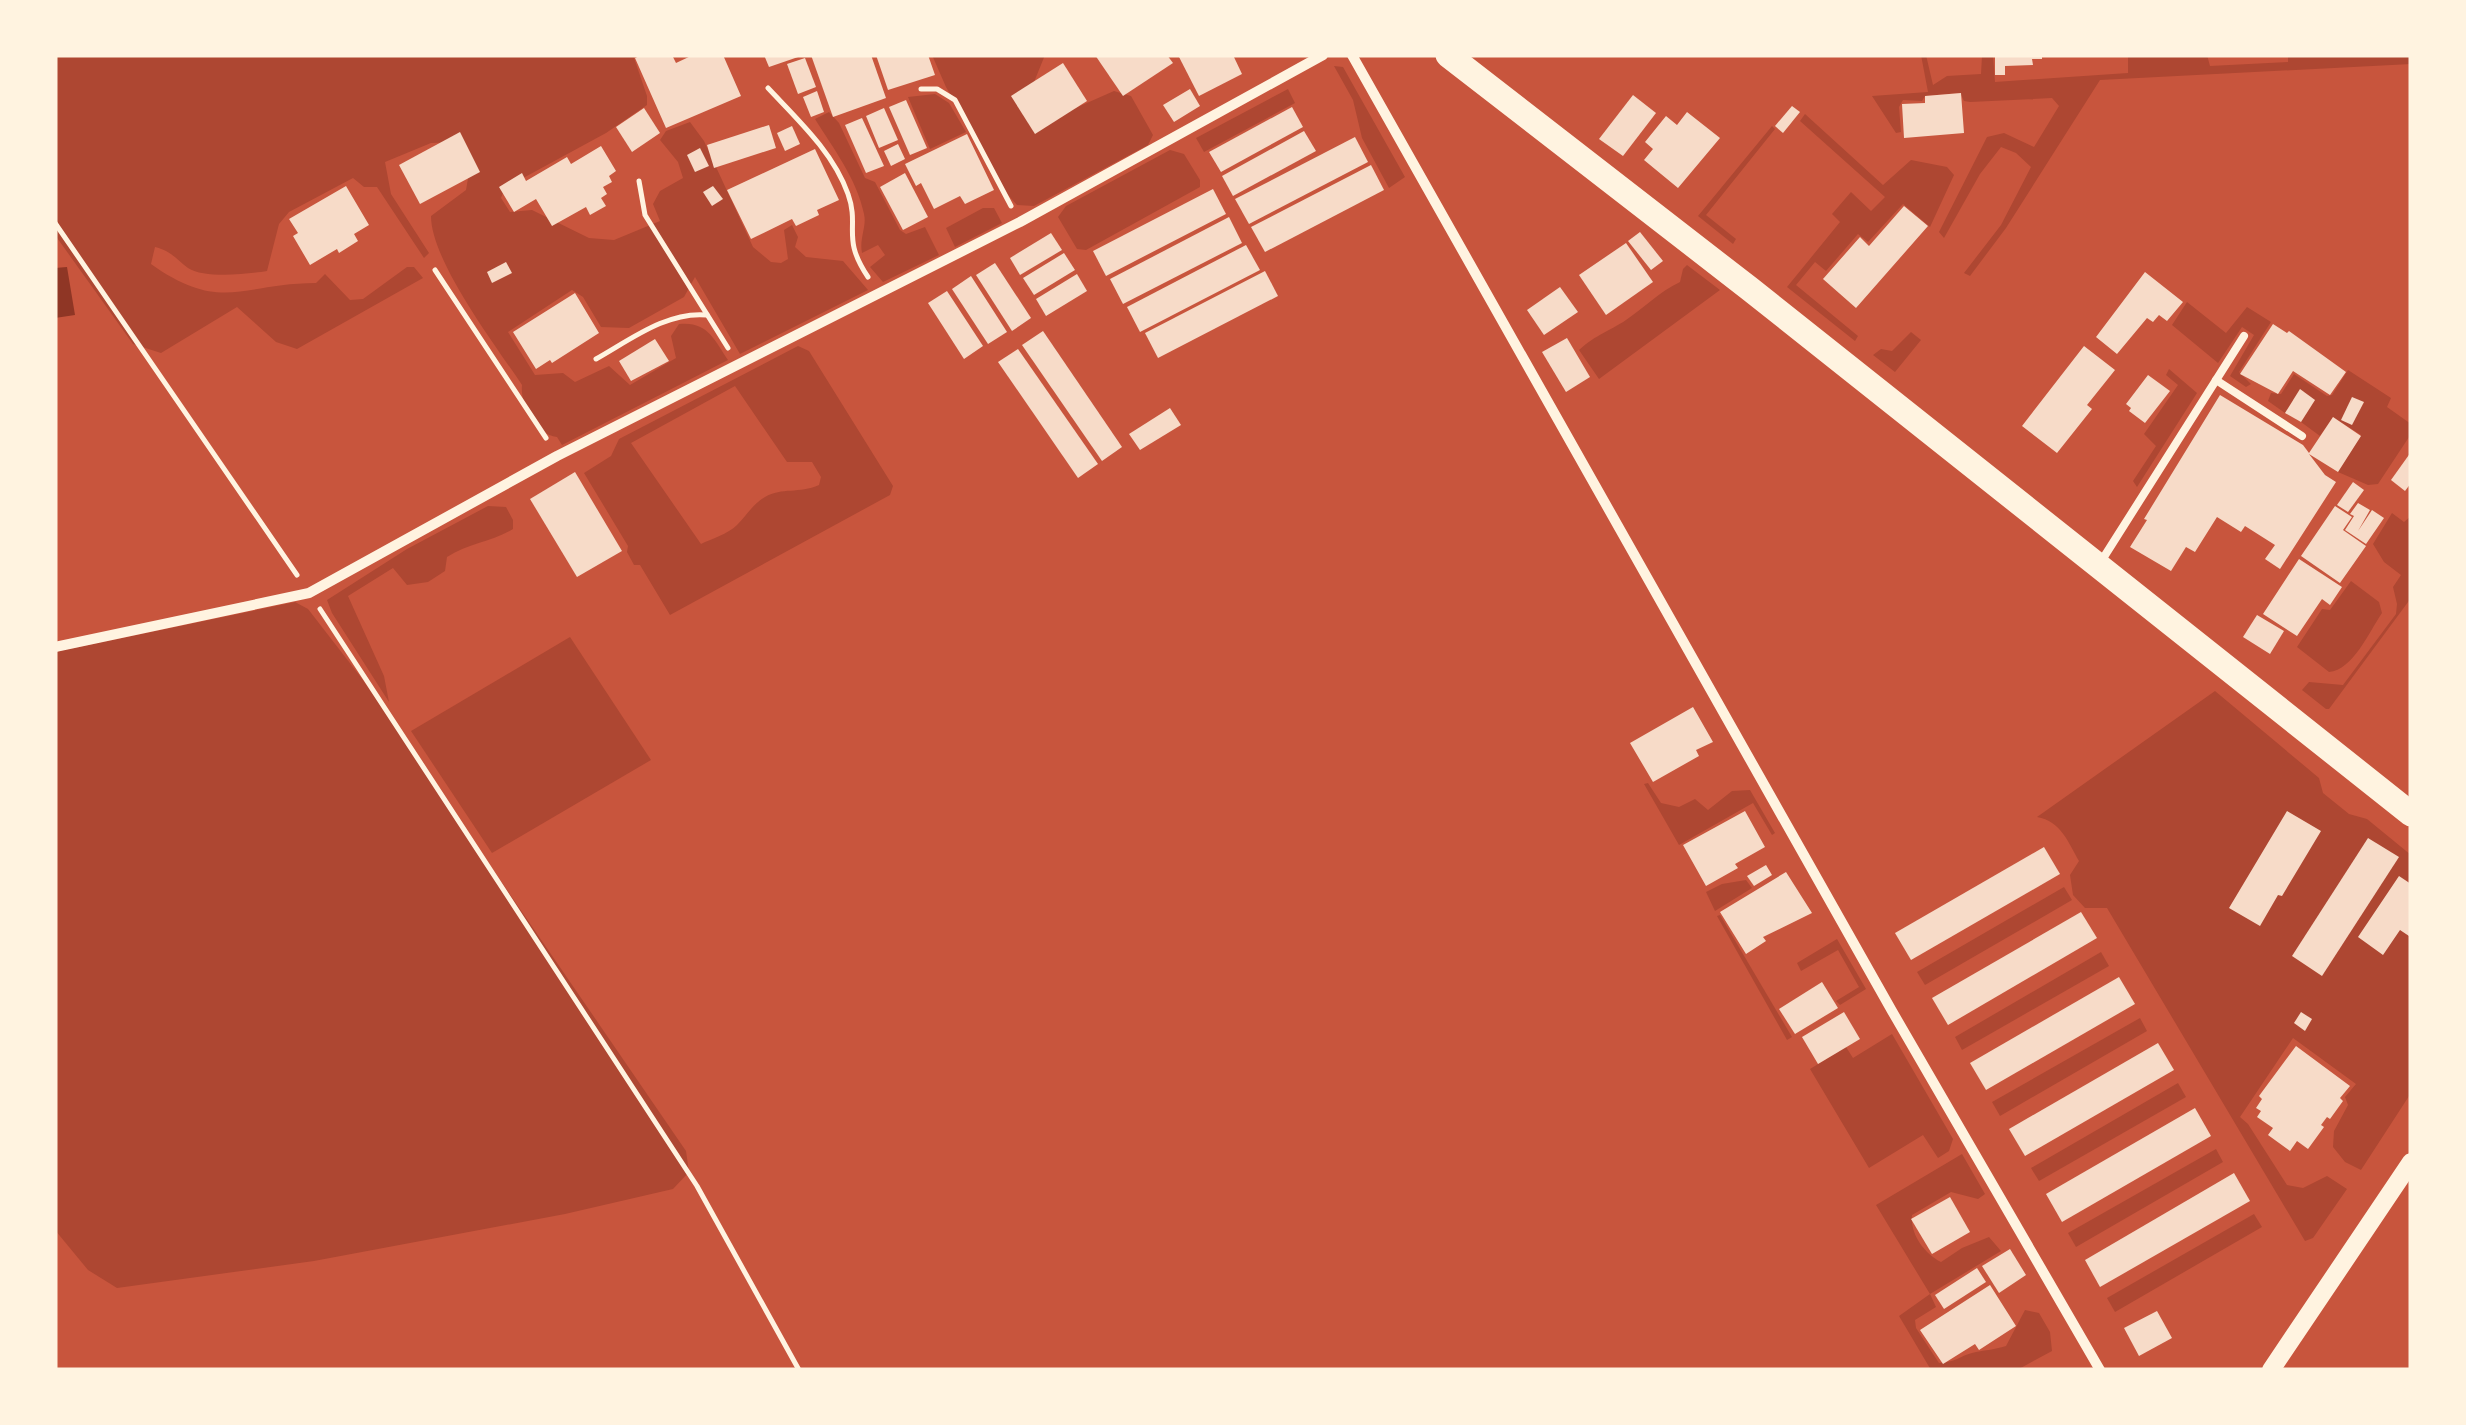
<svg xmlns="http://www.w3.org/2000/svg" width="2466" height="1425" font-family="Manrope,sans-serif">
	<rect width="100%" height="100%" fill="#c8553d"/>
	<!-- green -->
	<g fill="#ae4732" fill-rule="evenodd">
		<path d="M55 55H633L647 96V105L606 133 505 188 501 198 510 212 532 210 589 238 614 240 660 221 653 204 660 191 683 178 678 162 660 140 666 131 690 122 704 141 753 247 771 262 781 263 788 259 784 230 792 225 798 237 795 247 806 257 843 261 868 290 740 354 695 277 684 297 629 328 601 327 583 297 572 290 508 332 535 375 563 373 575 382 609 366 630 385 676 358 671 336 679 324C707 321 714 339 728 360L562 445 557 437C535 434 520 405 522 385 496 346 431 261 431 216L466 190 470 167 457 142 431 143 385 162 391 194 429 253 424 258 377 187H364L353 178 289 212 279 224 267 271C248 274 205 279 188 268 176 259 171 251 155 247L151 264C221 314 243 283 316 283L325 274 350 300 363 299 407 267H414L423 278 297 349 276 342 237 307 161 353 133 344 55 235Z"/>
		<path d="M932 55H1045L1030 92 1046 121 1114 91 1131 96 1153 135 1148 145 1034 206 1017 205 1008 195 946 87Z"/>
		<path d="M1921 55H1926L1933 85 1947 76 1981 74 1982 56 1993 55 1995 82 2128 73V55H2207L2210 66 2288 62V55H2411V64L2100 80 2006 228 1970 276 1964 273 2001 225 2031 167 2016 153 2001 147 1980 174 1944 238 1939 232 1987 137 2004 133 2034 147 2059 106 2052 98 1970 102 1964 101 1960 93 1925 96 1922 101 1903 100 1899 107 1901 132 1896 133 1872 96 1928 92Z"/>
		<path d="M1334 66 1343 67 1405 177 1389 188 1362 138 1353 100Z"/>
		<path d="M1288 89 1295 103 1204 152 1196 138Z"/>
		<path d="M935 94 949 103 966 132 930 149 908 97Z"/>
		<path d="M829 112 839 123 865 178 875 182 900 230 906 234 925 227 939 255 883 282 870 267 885 255 878 245 862 253C859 239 867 226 864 214 857 179 833 148 815 119Z"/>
		<path d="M1805 114 1883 185 1911 160 1947 167 1954 175 1930 227 1903 204 1868 242 1858 234 1826 271 1815 262 1796 285 1858 336 1855 341 1787 287 1840 222 1832 214 1851 192 1871 211 1885 197 1800 121Z"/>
		<path d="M1772 126 1775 129 1706 215 1736 239 1733 244 1698 216Z"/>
		<path d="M1170 150 1184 154 1200 180V187L1086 250 1077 249 1058 217 1066 206Z"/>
		<path d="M983 208H994L1002 223 955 247 946 228Z"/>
		<path d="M1687 265 1720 290 1599 379 1579 350C1597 334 1608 332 1626 320 1645 307 1659 292 1680 282L1683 269Z"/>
		<path d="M2187 302 2226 333 2247 307 2271 322 2239 372 2251 384 2246 387 2230 376 2254 335 2242 327 2218 363 2172 325Z"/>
		<path d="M1911 332 1921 340 1895 372 1873 355 1881 349 1892 351Z"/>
		<path d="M798 346 809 351 893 486 890 495 670 615 640 565H634L627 552 628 546 584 473 611 456 619 439ZM735 386 787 462H812L821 477 819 485C799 494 782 487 765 497 753 504 746 516 737 525 728 534 711 539 701 544L631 443Z"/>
		<path d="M2169 369 2197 393 2137 487 2133 481 2156 446 2144 434 2178 385 2166 375Z"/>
		<path d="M2348 370 2391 398 2387 407 2411 424V434L2378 484 2368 485 2338 472 2361 435 2333 417 2320 436 2301 422 2315 400 2300 390 2285 413 2268 401 2271 393 2281 394 2294 374 2327 396 2332 395Z"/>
		<path d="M488 506 506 507 513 520V529C492 542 469 543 447 557L445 571 428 582 407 585 393 568 348 596 384 676 389 702 332 613 327 600 407 549Z"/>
		<path d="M2392 513 2404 522 2411 516V598L2329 709H2326L2302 690 2309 682 2343 685 2396 614 2397 604 2393 587 2401 575 2384 562 2373 544Z"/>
		<path d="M2351 581 2379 602 2382 613C2369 632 2353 670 2329 672L2297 647 2322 609 2330 610Z"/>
		<path d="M295 602 308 609 363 680 686 1151 689 1172 673 1189 565 1214 314 1261 117 1288 88 1270 55 1230V652Z"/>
		<path d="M570 637 651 760 492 853 411 731Z"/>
		<path d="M2215 691 2319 778 2323 793 2349 814 2367 819 2411 855V1093L2361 1170 2345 1162 2333 1147 2334 1131 2348 1105 2345 1097 2356 1084 2293 1038 2240 1117 2248 1124 2287 1185 2303 1188 2327 1176 2347 1189 2313 1238 2305 1241 2107 908H2085L2073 895 2070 875 2079 861C2068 842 2061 821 2037 817Z"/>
		<path d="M1648 783 1661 803 1679 807 1695 799 1708 810 1732 791 1750 790 1775 833 1772 835 1753 803 1679 845 1644 784Z"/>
		<path d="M1746 880 1752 888 1715 911 1706 892 1722 884Z"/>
		<path d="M2064 887 2072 900 1925 985 1917 972Z"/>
		<path d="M1720 915 1792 1037 1787 1040 1717 916Z"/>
		<path d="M1837 939 1866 989 1840 1005 1836 1001 1859 987 1838 950 1801 971 1797 963Z"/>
		<path d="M2101 952 2109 966 1962 1050 1955 1037Z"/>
		<path d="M2140 1018 2147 1031 2000 1116 1992 1102Z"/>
		<path d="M1892 1034 1953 1139 1949 1151 1938 1158 1923 1135 1869 1168 1810 1069 1846 1047 1853 1058Z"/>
		<path d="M2178 1083 2186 1097 2039 1181 2031 1168Z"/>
		<path d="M2216 1149 2223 1162 2076 1247 2068 1233Z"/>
		<path d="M1962 1154 1985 1194 1978 1199 1951 1192 1912 1215C1910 1234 1924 1253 1941 1262L1962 1248 1989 1237 2001 1251 1930 1294 1936 1307 1915 1320 1916 1328 1939 1363C1956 1362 1958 1357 1972 1353 1983 1350 1994 1350 2006 1346L2025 1310 2039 1313 2050 1332 2052 1351 2017 1370H1931L1899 1316 1930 1294 1876 1205Z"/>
		<path d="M2254 1214 2262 1227 2115 1312 2107 1298Z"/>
	</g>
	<!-- water -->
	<path fill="#8f3625" d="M67 267 75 315 55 318V268Z"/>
	<!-- building -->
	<g fill="#f7dbc8">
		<path d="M642 55H672L676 63 693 55H723L741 96 666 128 635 58Z"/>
		<path d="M764 55H801V56L769 67Z"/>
		<path d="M811 55H871L886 98 833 117Z"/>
		<path d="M876 55H928L935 75 888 90Z"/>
		<path d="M1095 55H1167L1173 63 1123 96Z"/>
		<path d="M1178 55H1233L1242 74 1199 96Z"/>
		<path d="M1995 55H2042V59H2032L2033 65 2005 66V75H1995Z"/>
		<path d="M805 58 816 87 798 94 787 64Z"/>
		<path d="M1063 63 1087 101 1035 134 1011 96Z"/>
		<path d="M1190 89 1200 106 1174 122 1163 105Z"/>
		<path d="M817 91 824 112 811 117 803 97Z"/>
		<path d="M1961 93 1964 133 1904 138 1902 104 1925 103V96Z"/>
		<path d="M1633 95 1656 113 1623 156 1599 139Z"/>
		<path d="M906 100 927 148 910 155 889 107Z"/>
		<path d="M1792 106 1800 112 1783 133 1775 126Z"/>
		<path d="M1292 107 1303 127 1221 172 1209 152Z"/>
		<path d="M644 108 660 133 632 152 616 127Z"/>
		<path d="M884 108 898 140 879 148 866 116Z"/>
		<path d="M1687 112 1720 138 1678 188 1644 160 1653 149 1645 142 1666 116 1677 125Z"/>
		<path d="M862 118 884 166 866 173 845 125Z"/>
		<path d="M769 125 776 148 714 168 707 145Z"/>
		<path d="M792 126 800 144 785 151 777 133Z"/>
		<path d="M1304 131 1316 151 1233 196 1222 176Z"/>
		<path d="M460 132 480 172 420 204 399 165Z"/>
		<path d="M967 134 994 190 965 204 960 196 934 209 921 183 916 186 905 164Z"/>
		<path d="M1355 137 1368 162 1249 224 1235 199Z"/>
		<path d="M898 144 905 159 891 166 884 151Z"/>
		<path d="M601 146 616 171 609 176 612 182 603 187 607 194 601 198 606 206 590 215 586 207 552 226 536 199 514 212 499 187 522 173 526 181 567 157 571 164Z"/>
		<path d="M700 148 709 166 695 172 687 155Z"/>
		<path d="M815 149 839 200 817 210 819 215 796 226 792 219 751 239 727 190Z"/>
		<path d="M1371 165 1384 190 1265 252 1251 227Z"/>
		<path d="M905 173 928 217 903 230 880 187Z"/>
		<path d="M346 186 369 225 354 234 358 241 339 253 337 249 310 265 293 236 298 233 289 219Z"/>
		<path d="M713 186 723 199 712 206 703 192Z"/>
		<path d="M1213 189 1226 214 1106 276 1093 251Z"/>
		<path d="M1904 206 1928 226 1856 308 1823 279 1860 237 1869 246Z"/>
		<path d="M1229 217 1242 243 1123 304 1110 279Z"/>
		<path d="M1640 232 1663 261 1651 270 1628 241Z"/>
		<path d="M1051 233 1062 250 1020 275 1010 258Z"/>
		<path d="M1626 243 1653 282 1606 315 1579 275Z"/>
		<path d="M1246 245 1260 270 1140 332 1127 307Z"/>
		<path d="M1064 253 1075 270 1034 295 1023 278Z"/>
		<path d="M506 262 512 273 492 283 487 272Z"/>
		<path d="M995 263 1031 318 1012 331 976 275Z"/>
		<path d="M1265 271 1278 296 1158 358 1145 333Z"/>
		<path d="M2145 272 2183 302 2167 321 2159 315 2153 322 2147 318 2117 354 2096 337Z"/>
		<path d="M1077 274 1087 291 1046 316 1036 299Z"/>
		<path d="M971 276 1007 332 988 344 952 289Z"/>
		<path d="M1560 287 1578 312 1544 335 1527 310Z"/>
		<path d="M947 291 983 346 964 359 928 303Z"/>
		<path d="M575 293 599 333 552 363 550 360 536 369 513 332Z"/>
		<path d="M2273 324 2287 333 2289 331 2346 372 2330 395 2293 371 2278 394 2240 374Z"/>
		<path d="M1043 331 1122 447 1102 461 1022 345Z"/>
		<path d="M1567 338 1590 377 1566 392 1542 352Z"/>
		<path d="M655 339 669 361 631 381 619 361Z"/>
		<path d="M2084 346 2115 370 2087 405 2092 409 2057 453 2022 426Z"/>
		<path d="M1018 349 1098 464 1078 478 998 362Z"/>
		<path d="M2148 375 2170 391 2145 423 2129 411 2131 408 2126 404Z"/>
		<path d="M2300 389 2315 400 2301 422 2285 413Z"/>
		<path d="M2220 395 2303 445 2309 453 2333 417 2361 436 2338 472 2309 454 2325 475 2336 482 2280 569 2265 559 2275 545 2245 526 2241 532 2217 517 2195 552 2186 547 2171 571 2130 547 2147 520 2144 519Z"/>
		<path d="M2352 397 2364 402 2352 425 2341 420Z"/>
		<path d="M1170 408 1181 425 1140 450 1129 434Z"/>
		<path d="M2411 452V483L2405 491 2391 480Z"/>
		<path d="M575 472 622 551 577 577 530 499Z"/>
		<path d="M2353 482 2364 490 2348 512 2337 505Z"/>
		<path d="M2358 503 2370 510 2358 531 2372 510 2384 518 2366 544 2345 530 2354 516 2350 514Z"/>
		<path d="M2335 506 2352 517 2343 530 2366 546 2340 583 2301 556Z"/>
		<path d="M2299 559 2342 587 2330 605 2322 599 2297 636 2263 614Z"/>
		<path d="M2257 615 2284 631 2270 654 2243 637Z"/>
		<path d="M1693 707 1713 742 1696 750 1699 756 1653 782 1630 743Z"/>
		<path d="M1745 811 1765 847 1735 864 1738 868 1706 886 1683 845Z"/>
		<path d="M2287 811 2321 831 2282 896 2278 895 2260 926 2229 908Z"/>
		<path d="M2368 838 2399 857 2322 976 2292 956Z"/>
		<path d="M2044 847 2060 874 1911 960 1895 933Z"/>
		<path d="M1766 865 1772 875 1754 886 1747 876Z"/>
		<path d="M1786 872 1812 913 1763 937 1766 941 1746 954 1720 912Z"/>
		<path d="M2399 876 2411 884V933L2409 936 2400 930 2383 955 2358 937Z"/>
		<path d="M2081 912 2097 938 1948 1025 1932 998Z"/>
		<path d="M2119 977 2135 1004 1986 1090 1970 1063Z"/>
		<path d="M1822 982 1838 1008 1795 1034 1779 1009Z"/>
		<path d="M1844 1012 1860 1039 1818 1064 1802 1037Z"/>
		<path d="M2301 1012 2312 1019 2305 1031 2294 1023Z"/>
		<path d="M2158 1043 2174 1070 2025 1156 2009 1129Z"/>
		<path d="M2296 1046 2350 1086 2340 1098 2343 1101 2330 1119 2327 1117 2321 1125 2324 1127 2308 1149 2297 1141 2290 1151 2268 1135 2273 1128 2257 1117 2261 1111 2256 1108 2262 1099 2259 1096Z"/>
		<path d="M2195 1108 2211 1136 2062 1222 2046 1194Z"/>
		<path d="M2234 1173 2250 1201 2100 1287 2085 1260Z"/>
		<path d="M1950 1197 1970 1232 1932 1254 1911 1219Z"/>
		<path d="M2010 1249 2026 1275 1999 1293 1982 1266Z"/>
		<path d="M1977 1268 1986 1282 1944 1309 1935 1295Z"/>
		<path d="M1990 1285 2016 1326 1979 1350 1975 1344 1943 1364 1920 1330Z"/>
		<path d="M2157 1311 2172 1338 2139 1356 2124 1328Z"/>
	</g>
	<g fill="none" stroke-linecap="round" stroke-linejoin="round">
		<!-- path -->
		<g stroke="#fff3e0" stroke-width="5">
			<path d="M768 88C798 120 833 152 848 194 860 228 841 237 868 277"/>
			<path d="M921 89H937L955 100 1011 206"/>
			<path d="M639 181 645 215 728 348"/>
			<path d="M55 223 297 575"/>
			<path d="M435 270 546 438"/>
			<path d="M596 359C630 340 667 311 707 315"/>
			<path d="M320 609 697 1186 799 1370"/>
		</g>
		<!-- service -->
		<g stroke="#fff3e0" stroke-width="8">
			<path d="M2216 380 2302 436"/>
			<path d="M2102 560 2244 336"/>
		</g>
		<!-- minor -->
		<g stroke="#fff3e0" stroke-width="10">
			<path d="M1352 55 1892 1011 2100 1370"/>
			<path d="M55 647 309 593 557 456 1020 222 1323 55"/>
		</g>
		<!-- tertiary -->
		<path stroke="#fff3e0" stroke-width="18" d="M2271 1370 2411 1162"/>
		<!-- primary -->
		<path stroke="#fff3e0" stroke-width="25" d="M1448 55 1750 289 2411 814"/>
	</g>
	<!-- border -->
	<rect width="2466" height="1425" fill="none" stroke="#fff3e0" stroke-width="115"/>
</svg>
